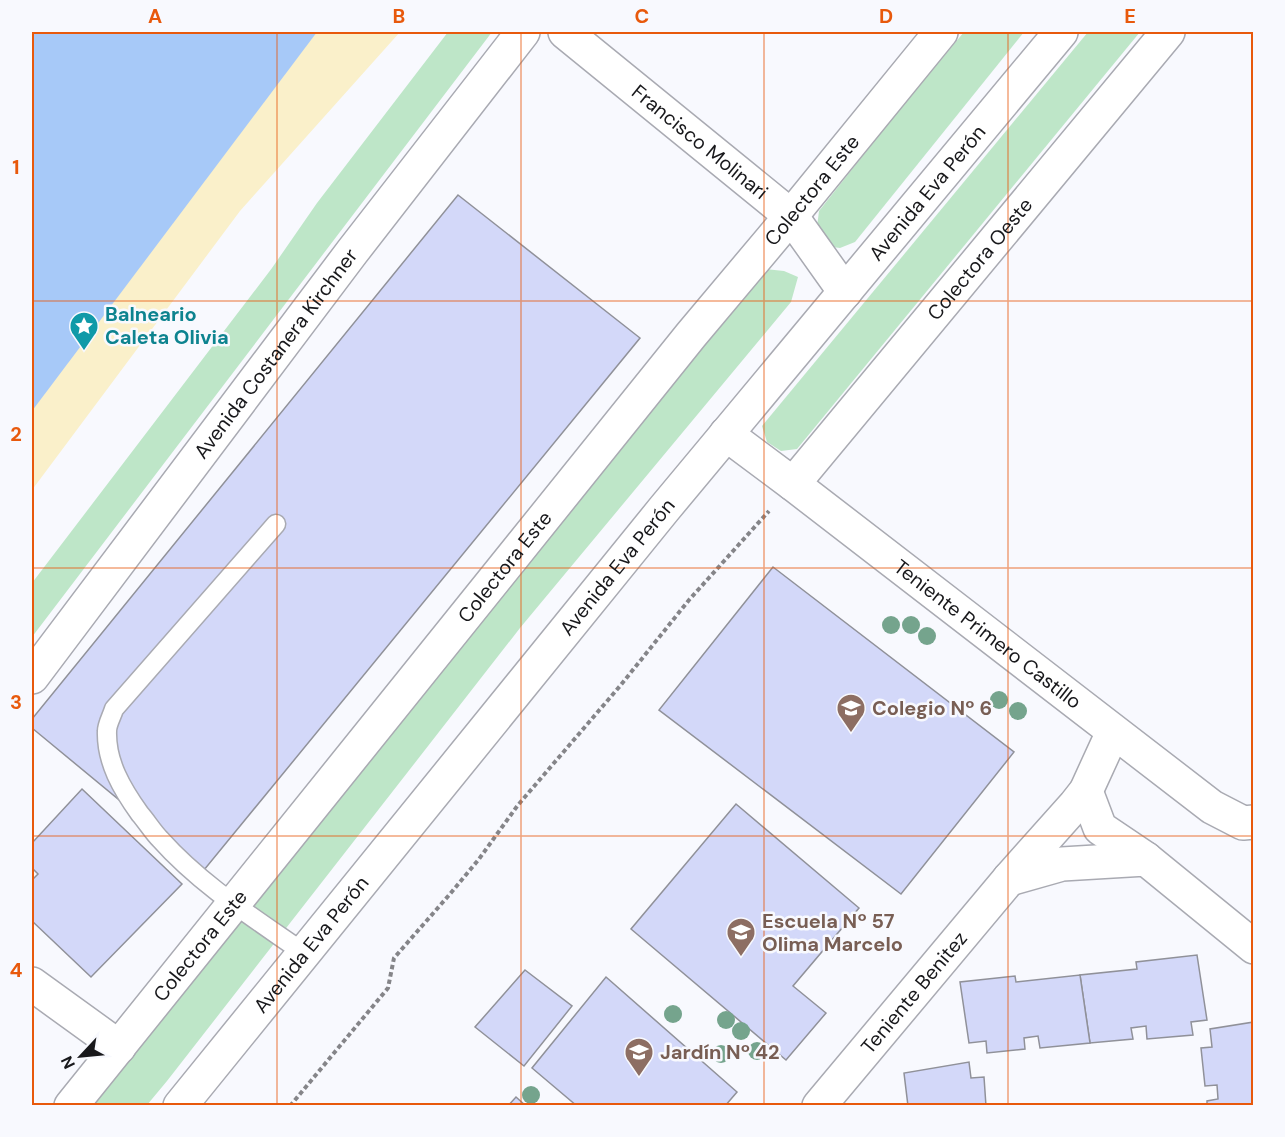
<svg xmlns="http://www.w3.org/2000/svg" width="1285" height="1137" font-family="'DM Sans',sans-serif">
	<rect width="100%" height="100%" fill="#f8f9fe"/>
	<!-- green -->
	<g fill="#bee6c8">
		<path d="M448 32H492L32 637V583L272 268 317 203Z"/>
		<path d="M964 32H1024L855 242 840 248 825 246 816 235 819 211 891 120Z"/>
		<path d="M1088 32H1140L797 449 781 451 767 442 762 426Z"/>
		<path d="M765 269 784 271 798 277 791 302 520 628 167 1081 147 1105 87 1106Z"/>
	</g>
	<!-- sand -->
	<path fill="#faf0ca" d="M115 32H400L240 211 32 490V144Z"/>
	<!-- water -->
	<path fill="#a7c9f8" d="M32 32H317L32 411Z"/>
	<!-- building -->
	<g fill="#d3d8f9" stroke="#909199" stroke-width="1.5">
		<path d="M458 195 640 338 204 870 32 728V719Z"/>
		<path d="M773 567 1014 752 901 894 659 710Z"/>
		<path d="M82 789 182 884 91 977 32 921V880L38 874 32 868V843Z"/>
		<path d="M736 804 859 908 793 986 826 1013 786 1060 631 929Z"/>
		<path d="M1197 955 1207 1020 1191 1022 1193 1035 1147 1039 1146 1026 1131 1028 1133 1039 1090 1043 1080 975 1137 969 1136 962Z"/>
		<path d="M525 970 572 1006 524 1066 475 1027Z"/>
		<path d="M1080 975 1090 1043 1040 1048 1038 1036 1024 1038 1025 1049 987 1053 986 1041 969 1043 960 982 1015 976 1016 982Z"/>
		<path d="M606 977 737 1092 725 1106H577L532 1068Z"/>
		<path d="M1254 1022V1106H1207V1101L1218 1099 1217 1085 1205 1086 1201 1048 1212 1047 1210 1029Z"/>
		<path d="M969 1062 971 1078 984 1077 986 1106H908L904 1073Z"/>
		<path d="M516 1097 526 1106H508Z"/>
	</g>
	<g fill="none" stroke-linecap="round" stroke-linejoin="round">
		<!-- service casing -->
		<g stroke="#a9aab2" stroke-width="21">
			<path id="service" d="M276 524 114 709C112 716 107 724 107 731 106 762 122 789 140 814 147 822 153 832 160 839 201 885 254 918 304 953"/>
		</g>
		<!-- minor casing -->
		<g stroke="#a9aab2" stroke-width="36">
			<g id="minor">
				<path id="s1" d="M565 32 791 216 845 292"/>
				<path id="s2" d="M793 484 1212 807 1243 823 1254 822"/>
				<path d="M1086 791 1100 828 1146 859"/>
				<path d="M1009 879 1062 864 1146 859 1254 947"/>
				<path d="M32 984 119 1047"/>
				<path id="s3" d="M819 1106 1009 879 1075 805 1086 791 1113 732"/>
			</g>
		</g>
		<!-- tertiary casing -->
		<g stroke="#a9aab2" stroke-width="36">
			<g id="tertiary">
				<path id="s4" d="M726 434 793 484 1168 32"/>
				<path id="s5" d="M32 677 352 252 523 32"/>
				<path id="s6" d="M71 1106 691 335 791 216 941 32"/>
			</g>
		</g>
		<!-- trunk casing -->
		<g stroke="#a9aab2" stroke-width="36">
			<g id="trunk">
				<path id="s7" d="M180 1106 664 509 1061 32"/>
			</g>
		</g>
		<!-- path -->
		<path stroke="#858589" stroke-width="4" stroke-dasharray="4.5 3" stroke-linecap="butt" d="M290 1106 388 988 394 958 450 894 479 859 518 805 620 686 689 600 769 511"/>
		<!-- service -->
		<use href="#service" stroke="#fff" stroke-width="18"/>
		<!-- minor -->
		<use href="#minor" stroke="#fff" stroke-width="33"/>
		<!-- tertiary -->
		<use href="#tertiary" stroke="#fff" stroke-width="33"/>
		<!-- trunk -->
		<use href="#trunk" stroke="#fff" stroke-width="33"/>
	</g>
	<!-- trees -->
	<g fill="#75a48d">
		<circle cx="891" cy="625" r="9"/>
		<circle cx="911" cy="625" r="9"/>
		<circle cx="927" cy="636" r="9"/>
		<circle cx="999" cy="700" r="9"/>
		<circle cx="1018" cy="711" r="9"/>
		<circle cx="673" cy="1014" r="9"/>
		<circle cx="726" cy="1020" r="9"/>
		<circle cx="741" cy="1031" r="9"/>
		<circle cx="757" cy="1051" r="9"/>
		<circle cx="721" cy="1054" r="9"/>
		<circle cx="531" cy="1095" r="9"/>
	</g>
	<!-- grid -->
	<path fill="none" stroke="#e8590c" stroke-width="1.5" stroke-opacity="0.55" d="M277 32V1106M521 32V1106M764 32V1106M1008 32V1106M32 301H1254M32 568H1254M32 836H1254"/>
	<!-- icons -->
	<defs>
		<g id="sight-pin" transform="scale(1.5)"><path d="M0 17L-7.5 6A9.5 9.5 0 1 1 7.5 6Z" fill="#0f9aa8" stroke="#f8f9fe"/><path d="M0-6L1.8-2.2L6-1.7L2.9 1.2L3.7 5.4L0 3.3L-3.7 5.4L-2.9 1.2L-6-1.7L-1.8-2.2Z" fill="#fff"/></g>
		<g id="school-pin" transform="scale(1.5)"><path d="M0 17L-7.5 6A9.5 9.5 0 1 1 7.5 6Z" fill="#8d6e63" stroke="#f8f9fe"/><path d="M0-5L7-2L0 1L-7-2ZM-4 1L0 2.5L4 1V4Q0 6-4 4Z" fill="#fff"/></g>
	</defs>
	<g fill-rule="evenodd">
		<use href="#sight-pin" x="84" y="326"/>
		<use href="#school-pin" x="851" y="708"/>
		<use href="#school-pin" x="741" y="932"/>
		<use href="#school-pin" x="639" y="1052"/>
	</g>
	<g text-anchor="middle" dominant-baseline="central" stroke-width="5" stroke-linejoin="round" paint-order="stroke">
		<!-- street labels -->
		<g font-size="20" fill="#18181b" stroke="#f8f9fe">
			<text stroke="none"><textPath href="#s1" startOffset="174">Francisco Molinari</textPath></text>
			<text stroke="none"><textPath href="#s6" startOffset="1178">Colectora Este</textPath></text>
			<text stroke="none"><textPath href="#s7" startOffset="1180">Avenida Eva Perón</textPath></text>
			<text stroke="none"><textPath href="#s4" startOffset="376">Colectora Oeste</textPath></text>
			<text stroke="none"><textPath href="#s5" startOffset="405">Avenida Costanera Kirchner</textPath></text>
			<text stroke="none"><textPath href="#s7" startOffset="694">Avenida Eva Perón</textPath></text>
			<text stroke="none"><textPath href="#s6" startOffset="692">Colectora Este</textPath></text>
			<text stroke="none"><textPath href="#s2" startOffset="246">Teniente Primero Castillo</textPath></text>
			<text stroke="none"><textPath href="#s7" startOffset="208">Avenida Eva Perón</textPath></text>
			<text stroke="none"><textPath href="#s6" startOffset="206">Colectora Este</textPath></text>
			<text stroke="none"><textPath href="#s3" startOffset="148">Teniente Benitez</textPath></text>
		</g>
		<!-- culture labels -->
		<g font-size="20" font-weight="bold" fill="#0d838f" stroke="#f8f9fe" text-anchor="start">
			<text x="105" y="314">Balneario<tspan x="105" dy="23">Caleta Olivia</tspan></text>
		</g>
		<!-- education labels -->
		<g font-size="20" font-weight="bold" fill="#785e54" stroke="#f8f9fe" text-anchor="start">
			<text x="872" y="708">Colegio Nº 6</text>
			<text x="762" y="921">Escuela Nº 57<tspan x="762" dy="23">Olima Marcelo</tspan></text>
			<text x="660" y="1052">Jardín Nº 42</text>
		</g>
	</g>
	<!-- border -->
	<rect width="1285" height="1137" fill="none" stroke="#f8f9fe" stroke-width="66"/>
	<!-- north arrow -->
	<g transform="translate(81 1056) rotate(244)" stroke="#f8f9fe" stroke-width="4.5" paint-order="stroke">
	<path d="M0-4.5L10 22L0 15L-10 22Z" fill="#18181b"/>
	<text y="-9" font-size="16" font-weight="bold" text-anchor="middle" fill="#18181b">N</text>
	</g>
	<rect x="33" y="33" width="1219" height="1071" fill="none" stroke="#e8590c" stroke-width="2"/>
	<g font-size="20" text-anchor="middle" font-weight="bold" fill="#e8590c">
		<text x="155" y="23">A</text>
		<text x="399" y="23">B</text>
		<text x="642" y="23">C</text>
		<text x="886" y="23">D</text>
		<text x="1130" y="23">E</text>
		<text x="16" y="174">1</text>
		<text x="16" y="441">2</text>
		<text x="16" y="709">3</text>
		<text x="16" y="977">4</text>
	</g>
</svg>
